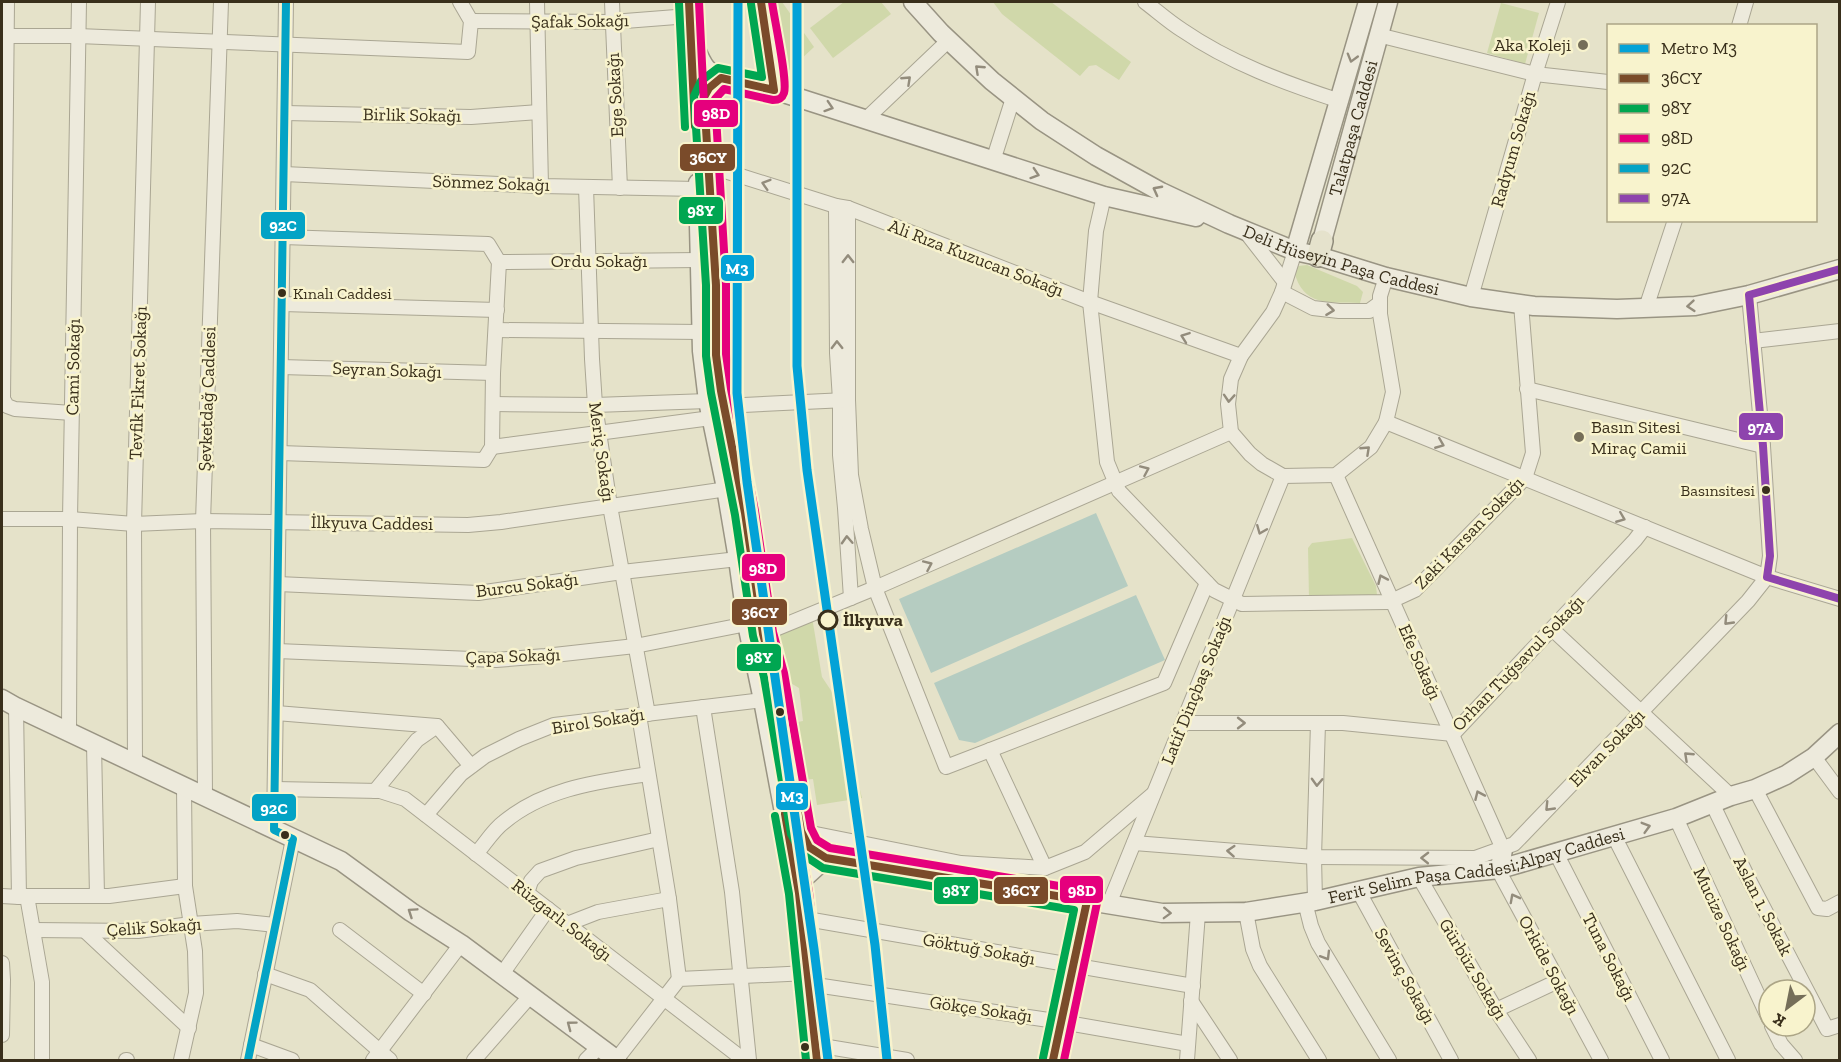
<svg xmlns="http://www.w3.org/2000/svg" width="1841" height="1062" font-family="'Zilla Slab',serif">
	<rect width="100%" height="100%" fill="#e5e2c9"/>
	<!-- green -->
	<g fill="#d0d8aa">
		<path d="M765 2H782L814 47 783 76Z"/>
		<path d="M844 2H881L891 14 833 58 810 28Z"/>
		<path d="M993 2H1051L1131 62 1119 80 1096 65 1089 66 1080 76 1002 14Z"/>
		<path d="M1501 3 1539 13 1525 64 1487 53Z"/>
		<path d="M1307 265 1357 286 1363 292 1360 303C1329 302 1303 307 1294 271L1298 266Z"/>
		<path d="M1352 538 1376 586 1377 595 1309 598 1308 548 1312 543Z"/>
		<path d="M812 617 822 677 838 701 862 798 817 805 813 779 802 780 793 723 803 721 799 688 784 679 777 631Z"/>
	</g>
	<!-- water -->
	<g fill="#b5ccc1">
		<path d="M1096 513 1128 586 931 673 899 599Z"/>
		<path d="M1136 595 1165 660 975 743 959 740 934 683Z"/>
	</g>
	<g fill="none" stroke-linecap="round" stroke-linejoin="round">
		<!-- minor casing -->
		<g stroke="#aaa693" stroke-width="16">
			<g id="minor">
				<path d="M7 2 3 399 7 406 15 409 72 413"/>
				<path d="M537 2 541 186"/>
				<path d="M612 2 620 188"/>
				<path d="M761 2 772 70 774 90"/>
				<path d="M1145 2C1157 11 1169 22 1182 30 1230 63 1285 83 1340 101"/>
				<path d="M471 21 612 22 689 16"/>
				<path d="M1739 26 1746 2"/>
				<path d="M1378 35 1535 74 1608 82"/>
				<path d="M2 36H78L468 52 471 21 460 2"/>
				<path d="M285 113 471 117 539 112"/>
				<path d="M866 119 949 40"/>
				<path d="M993 161 1013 98"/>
				<path d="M709 166 836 206 848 208 1090 302 1241 356"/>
				<path d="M284 174 541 186 698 189"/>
				<path d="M586 187 592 359 595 405 610 506 648 714"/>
				<path d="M1104 196 1096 231 1090 302 1107 462 1119 491 1214 590 1242 604 1389 602 1415 590 1525 478 1533 453 1521 304"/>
				<path d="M836 206 837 353 840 400V455L845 508 851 598"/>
				<path d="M848 208V400L851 475 861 529 875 588 946 767 1164 683 1207 583"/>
				<path d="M1245 231 1284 281"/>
				<path d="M1295 251 1282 292 1273 312 1241 356 1231 379 1228 404 1231 432 1250 454 1262 464 1283 476 1336 475 1371 447 1386 422 1393 392 1380 314V296L1386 277"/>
				<path d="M499 262 700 260"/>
				<path d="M1282 292 1313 308 1339 311H1369L1380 303"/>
				<path d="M1471 297 1535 74 1558 2"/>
				<path d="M282 304 497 310"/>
				<path d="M1646 308 1675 220"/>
				<path d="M496 330 701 332"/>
				<path d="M1753 341 1840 331"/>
				<path d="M281 367 493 373"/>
				<path d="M1527 389 1763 446"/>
				<path d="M493 404 595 405 708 401"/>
				<path d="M723 406 846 400"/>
				<path d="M1386 422 1767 577 1840 599"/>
				<path d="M492 447 711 418"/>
				<path d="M280 453 484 460 492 447 493 373 499 262 488 244 283 237"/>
				<path d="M1336 475 1503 849"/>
				<path d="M2 519H70L134 524 203 521 468 525 501 522 734 488"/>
				<path d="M278 584 478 593 622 572 738 559"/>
				<path d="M1552 629 1731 796"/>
				<path d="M763 634 875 588 1231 432"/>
				<path d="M277 651 496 660 545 656 635 646 747 624"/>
				<path d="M16 707 19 897"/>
				<path d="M703 707 732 892 749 1060"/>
				<path d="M276 713 437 726 471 766"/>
				<path d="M639 715 669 899 679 979"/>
				<path d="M1183 723H1343L1453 734 1635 540 1645 527"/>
				<path d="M69 732 70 519 79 2"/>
				<path d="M94 744 97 896"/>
				<path d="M990 750 1045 868"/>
				<path d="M1814 757 1840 792"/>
				<path d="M135 764 134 524 148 2"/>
				<path d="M275 789 380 791 405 799 744 1060"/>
				<path d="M1755 789 1818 908 1827 909 1840 902"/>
				<path d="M375 791 417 740 437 726"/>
				<path d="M205 797 203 521 221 2"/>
				<path d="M1712 803 1749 880 1827 1029 1840 1025"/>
				<path d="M426 815 461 774 485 756 519 739 554 725 763 700"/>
				<path d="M1676 818 1769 1019"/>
				<path d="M274 830 286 2"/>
				<path d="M801 831 961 863 1045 868 1085 852 1153 794"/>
				<path d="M1614 836 1728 1060"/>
				<path d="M1134 843 1314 857 1475 858 1514 844 1748 601 1767 577 1770 556 1763 446 1749 295"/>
				<path d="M1556 853 1662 1060"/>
				<path d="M476 854C485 844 493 830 504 822 545 788 597 782 648 774"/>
				<path d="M1500 869 1502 877 1601 1060"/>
				<path d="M1419 877 1496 1010 1529 1060"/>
				<path d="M1359 892 1451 1060"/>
				<path d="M527 893 531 881 540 871 576 858 659 839"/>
				<path d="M2 896 19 897 27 896H109L185 886"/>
				<path d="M27 896 42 982V1060"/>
				<path d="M1315 901 1314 857 1318 723"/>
				<path d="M1305 902 1311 926 1318 943 1389 1060"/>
				<path d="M1109 904 1283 476"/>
				<path d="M1246 912 1253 949 1260 966 1319 1060"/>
				<path d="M801 918 1193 986"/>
				<path d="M567 924 598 912 669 899"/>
				<path d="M33 930 138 931 191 924 237 921 275 925"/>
				<path d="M340 930 424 994"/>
				<path d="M85 931 189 1028"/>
				<path d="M2 963 3 980 2 1035"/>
				<path d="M265 974 310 990 390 1060"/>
				<path d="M502 974 548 909"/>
				<path d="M809 984 1062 1022 1188 1044"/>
				<path d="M1191 1001 1230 1060"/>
				<path d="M1496 1010 1558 981"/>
				<path d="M1772 1026 1781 1044 1795 1060"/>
				<path d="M251 1045 292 1060"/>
				<path d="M816 1045 907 1060"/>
				<path d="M126 1060H127"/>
				<path d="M181 1060 196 993 195 951 185 886 184 787"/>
				<path d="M248 1060 293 839"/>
				<path d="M373 1060 461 944"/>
				<path d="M474 1060 531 995"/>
				<path d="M586 1060 599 1047"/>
				<path d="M616 1060 679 979 808 973"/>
				<path d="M1053 1060 1087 901"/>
				<path d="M1187 1060 1198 913"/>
			</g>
		</g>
		<!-- secondary casing -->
		<g stroke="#999483" stroke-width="21">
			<g id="secondary">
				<path d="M689 2 694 117"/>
				<path id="s1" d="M913 2 941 33 992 81 1042 121 1096 156 1161 192 1229 224 1295 251 1318 256 1386 277 1471 297 1534 306 1617 309 1695 306 1749 295 1840 269"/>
				<path d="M693 42C697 51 700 61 706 68 719 83 755 85 774 90L1104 196 1196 217"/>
				<path id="s2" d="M721 78 709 88 704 97 716 285V355L721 391 745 513 763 634 774 675 801 831 809 847 826 858 1162 913 1246 912 1315 901 1419 877 1500 869 1676 818 1731 796 1755 789 1786 775 1814 757 1840 733"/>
				<path d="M698 183 702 351 708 401 726 488 738 559 747 624 763 700 799 893 817 1060"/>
				<path id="s3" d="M1322 241 1388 2"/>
				<path d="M1295 251 1368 2"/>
				<path d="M2 699 16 707 341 861 411 912 461 944 617 1060"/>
				<path d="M1500 869 1503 849"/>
				<path d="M799 893 804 878 826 858"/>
			</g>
		</g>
		<!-- primary casing -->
		<g stroke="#8f8b7a" stroke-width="24">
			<path id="primary" d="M1318 256 1322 241"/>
		</g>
		<!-- minor -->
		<use href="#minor" stroke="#edeadc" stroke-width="14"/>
		<!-- secondary -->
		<use href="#secondary" stroke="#edeadc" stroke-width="18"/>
		<!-- primary -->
		<use href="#primary" stroke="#e5e2cc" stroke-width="21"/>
		<!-- bus-1 casing -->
		<g stroke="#f8f3cd" stroke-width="12">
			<g id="bus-1">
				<path d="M689 2 695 126"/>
				<path d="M761 2 774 90 721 78 709 88 704 97 716 285V355L721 391 745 513 763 634 774 675 801 831 809 847 826 858 1087 901 1053 1060"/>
				<path d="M785 814 799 893 817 1060"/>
			</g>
		</g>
		<!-- bus-2 casing -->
		<g stroke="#f8f3cd" stroke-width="12">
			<g id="bus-2">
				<path d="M679 3 685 127"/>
				<path d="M751 4 762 77 718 68 701 81 694 96 706 285V356L711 393 735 515 753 636 764 677 791 834 802 854 823 868 1074 910 1043 1058"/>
				<path d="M775 816 789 894 806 1060"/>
			</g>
		</g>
		<!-- bus-3 casing -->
		<g stroke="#f8f3cd" stroke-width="12">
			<g id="bus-3">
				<path d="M699 2 705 125"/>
				<path d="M772 2C774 18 788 81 784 93 782 99 778 100 773 100L724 89 715 99 726 284V354L731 389 755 511 773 632 784 673 811 828 817 840 830 848 1089 891C1095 892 1098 897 1097 903L1064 1060"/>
				<path d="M795 812 809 892 827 1059"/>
			</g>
		</g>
		<!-- bus-4 casing -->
		<g stroke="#f8f3cd" stroke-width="12">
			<path id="bus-4" d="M248 1060 293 839 274 830 286 2"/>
		</g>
		<!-- bus-5 casing -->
		<g stroke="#f8f3cd" stroke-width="12">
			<path id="bus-5" d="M1840 269 1749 295 1763 446 1770 556 1767 577 1840 599"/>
		</g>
		<!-- bus-1 -->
		<use href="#bus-1" stroke="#7a4b2a" stroke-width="8"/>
		<!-- bus-2 -->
		<use href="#bus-2" stroke="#00a651" stroke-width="8"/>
		<!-- bus-3 -->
		<use href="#bus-3" stroke="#e5007d" stroke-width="8"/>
		<!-- bus-4 -->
		<use href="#bus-4" stroke="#03a3c5" stroke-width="8"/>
		<!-- bus-5 -->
		<use href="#bus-5" stroke="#8e44ad" stroke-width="8"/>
		<!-- metro-1 casing -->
		<g stroke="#f8f3cd" stroke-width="14">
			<g id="metro-1">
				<path d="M738 2 737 393 747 482 814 949 828 1060"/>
				<path d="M797 2V366L807 470 875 945 887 1060"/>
			</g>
		</g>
		<!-- metro-1 -->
		<use href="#metro-1" stroke="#03a2d7" stroke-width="9"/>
	</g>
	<!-- one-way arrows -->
	<defs><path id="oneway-chevron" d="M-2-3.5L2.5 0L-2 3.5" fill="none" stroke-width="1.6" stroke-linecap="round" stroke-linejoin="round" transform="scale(1.5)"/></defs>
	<g stroke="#938c7c">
		<use href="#oneway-chevron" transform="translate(1352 58) rotate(106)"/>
		<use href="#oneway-chevron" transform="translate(979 69) rotate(-137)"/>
		<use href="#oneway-chevron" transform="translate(907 80) rotate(-43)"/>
		<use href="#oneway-chevron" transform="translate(829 107) rotate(18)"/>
		<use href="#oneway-chevron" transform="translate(1035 174) rotate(18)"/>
		<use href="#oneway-chevron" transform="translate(766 184) rotate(-163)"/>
		<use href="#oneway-chevron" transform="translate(1157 190) rotate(-152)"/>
		<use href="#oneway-chevron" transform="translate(848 259) rotate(-90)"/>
		<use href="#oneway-chevron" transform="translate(1691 306) rotate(175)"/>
		<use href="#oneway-chevron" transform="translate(1330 310) rotate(7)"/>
		<use href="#oneway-chevron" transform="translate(1185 337) rotate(-160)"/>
		<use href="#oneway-chevron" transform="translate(837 345) rotate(-91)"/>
		<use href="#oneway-chevron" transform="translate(1229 398) rotate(94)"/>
		<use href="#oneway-chevron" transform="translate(1440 444) rotate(22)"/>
		<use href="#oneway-chevron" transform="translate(1366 450) rotate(-43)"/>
		<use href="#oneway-chevron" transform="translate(1145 470) rotate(-24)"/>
		<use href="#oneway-chevron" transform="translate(1621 518) rotate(22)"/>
		<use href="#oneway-chevron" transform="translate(1261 530) rotate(112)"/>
		<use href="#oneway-chevron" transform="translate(847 540) rotate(-93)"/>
		<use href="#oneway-chevron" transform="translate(928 565) rotate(-24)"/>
		<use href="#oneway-chevron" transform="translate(1382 579) rotate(-114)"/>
		<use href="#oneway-chevron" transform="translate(1728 621) rotate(134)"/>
		<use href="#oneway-chevron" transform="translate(1241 723)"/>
		<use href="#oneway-chevron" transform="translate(1688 756) rotate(-137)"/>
		<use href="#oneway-chevron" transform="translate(1317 782) rotate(92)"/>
		<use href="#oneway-chevron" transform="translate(1479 795) rotate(-114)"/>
		<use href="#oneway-chevron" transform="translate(1549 807) rotate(134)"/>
		<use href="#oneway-chevron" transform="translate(1646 827) rotate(-16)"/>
		<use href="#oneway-chevron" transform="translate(1231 851) rotate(-176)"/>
		<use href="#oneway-chevron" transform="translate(1425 858) rotate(-179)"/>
		<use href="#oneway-chevron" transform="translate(1514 898) rotate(-118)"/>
		<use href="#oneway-chevron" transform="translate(412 912) rotate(-146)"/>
		<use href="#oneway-chevron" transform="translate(1167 913) rotate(2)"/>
		<use href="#oneway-chevron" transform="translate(1326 956) rotate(59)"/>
		<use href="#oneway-chevron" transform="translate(571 1025) rotate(-143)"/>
	</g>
	<!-- markers -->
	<g fill="#756e58" stroke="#f8f3cd" stroke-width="2">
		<circle cx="1583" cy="45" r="6"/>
		<circle cx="1579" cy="437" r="6"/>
	</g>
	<g fill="#392f1b" stroke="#f8f3cd" stroke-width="2">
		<circle cx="282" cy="293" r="5"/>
		<circle cx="1766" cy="490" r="5"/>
		<circle cx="780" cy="712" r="5"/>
		<circle cx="285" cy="835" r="5"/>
		<circle cx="805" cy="1047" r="5"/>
	</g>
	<circle fill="#f8f3cd" stroke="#392f1b" stroke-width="3" cx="828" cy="620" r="9"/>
	<g text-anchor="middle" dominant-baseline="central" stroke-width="5" stroke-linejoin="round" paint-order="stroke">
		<!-- bus labels -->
		<g font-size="16" fill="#392f1b" stroke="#f8f3cd" text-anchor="start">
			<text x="293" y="293">Kınalı Caddesi</text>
			<text x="1755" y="490" text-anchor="end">Basınsitesi</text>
		</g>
		<!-- street labels -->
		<g font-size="18" fill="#392f1b" stroke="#f8f3cd">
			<text transform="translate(580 21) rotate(-1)">Şafak Sokağı</text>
			<text transform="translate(615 95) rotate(-93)">Ege Sokağı</text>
			<text transform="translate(412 115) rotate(1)">Birlik Sokağı</text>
			<text stroke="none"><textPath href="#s3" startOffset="117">Talatpaşa Caddesi</textPath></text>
			<text transform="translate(1513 149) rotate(-74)">Radyum Sokağı</text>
			<text transform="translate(491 183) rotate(2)">Sönmez Sokağı</text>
			<text transform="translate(976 258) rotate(21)">Ali Rıza Kuzucan Sokağı</text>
			<text stroke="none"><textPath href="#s1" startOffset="508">Deli Hüseyin Paşa Caddesi</textPath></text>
			<text x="599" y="261">Ordu Sokağı</text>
			<text transform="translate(73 367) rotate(-89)">Cami Sokağı</text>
			<text transform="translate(387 370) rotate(2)">Seyran Sokağı</text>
			<text transform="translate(138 383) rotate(-88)">Tevfik Fikret Sokağı</text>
			<text transform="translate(207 399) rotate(-88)">Şevketdağ Caddesi</text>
			<text transform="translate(602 452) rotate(82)">Meriç Sokağı</text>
			<text transform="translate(372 523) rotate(1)">İlkyuva Caddesi</text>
			<text transform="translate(1469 533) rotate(-46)">Zeki Karsan Sokağı</text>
			<text transform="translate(527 585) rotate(-7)">Burcu Sokağı</text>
			<text transform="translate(513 656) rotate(-2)">Çapa Sokağı</text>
			<text transform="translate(1420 662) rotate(66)">Efe Sokağı</text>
			<text transform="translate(1518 663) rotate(-46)">Orhan Tuğsavul Sokağı</text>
			<text transform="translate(1196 690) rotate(-68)">Latif Dinçbaş Sokağı</text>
			<text transform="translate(598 721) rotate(-9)">Birol Sokağı</text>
			<text transform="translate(1607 748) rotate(-46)">Elvan Sokağı</text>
			<text stroke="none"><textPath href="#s2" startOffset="1466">Ferit Selim Paşa Caddesi;Alpay Caddesi</textPath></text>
			<text transform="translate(1763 906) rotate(63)">Aslan 1. Sokak</text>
			<text transform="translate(1722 919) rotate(65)">Mucize Sokağı</text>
			<text transform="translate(562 920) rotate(38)">Rüzgarlı Sokağı</text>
			<text transform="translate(154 927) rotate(-4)">Çelik Sokağı</text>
			<text transform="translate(979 949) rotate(10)">Göktuğ Sokağı</text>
			<text transform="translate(1609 957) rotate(63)">Tuna Sokağı</text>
			<text transform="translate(1549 965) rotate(62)">Orkide Sokağı</text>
			<text transform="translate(1473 969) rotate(59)">Gürbüz Sokağı</text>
			<text transform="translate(1405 976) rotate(61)">Sevinç Sokağı</text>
			<text transform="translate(981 1009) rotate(8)">Gökçe Sokağı</text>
		</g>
		<!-- poi labels -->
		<g font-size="18" fill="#392f1b" stroke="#f8f3cd" text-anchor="end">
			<text x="1571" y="45">Aka Koleji</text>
			<text x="1591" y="427" text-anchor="start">Basın Sitesi<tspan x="1591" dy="21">Miraç Camii</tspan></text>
		</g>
		<!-- stop labels -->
		<g font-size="18" font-weight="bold" fill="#392f1b" stroke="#f8f3cd" text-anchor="start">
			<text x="843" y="620">İlkyuva</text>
		</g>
	</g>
	<g stroke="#f8f3cd" stroke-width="2">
		<rect x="693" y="99" width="46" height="29" rx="6" fill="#e5007d"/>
		<rect x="679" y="143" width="57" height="29" rx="6" fill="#7a4b2a"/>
		<rect x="678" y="196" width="46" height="29" rx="6" fill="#00a651"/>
		<rect x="260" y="211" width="46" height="29" rx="6" fill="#03a3c5"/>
		<rect x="720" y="254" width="35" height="28" rx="6" fill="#03a2d7"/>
		<rect x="1738" y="412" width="46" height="29" rx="6" fill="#8e44ad"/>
		<rect x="741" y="553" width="45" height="29" rx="6" fill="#e5007d"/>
		<rect x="731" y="598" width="57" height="28" rx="6" fill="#7a4b2a"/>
		<rect x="736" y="643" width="46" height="29" rx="6" fill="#00a651"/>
		<rect x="775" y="782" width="34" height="29" rx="6" fill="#03a2d7"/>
		<rect x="251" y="793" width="46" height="29" rx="6" fill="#03a3c5"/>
		<rect x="1059" y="875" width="45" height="29" rx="6" fill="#e5007d"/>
		<rect x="993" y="876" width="56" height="29" rx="6" fill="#7a4b2a"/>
		<rect x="933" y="876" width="46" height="29" rx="6" fill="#00a651"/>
	</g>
	<g font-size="16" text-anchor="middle" font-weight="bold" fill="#fff">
		<text x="716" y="119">98D</text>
		<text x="708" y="163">36CY</text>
		<text x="701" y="216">98Y</text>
		<text x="283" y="231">92C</text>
		<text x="737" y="274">M3</text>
		<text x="1761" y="433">97A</text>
		<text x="763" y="574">98D</text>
		<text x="760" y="618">36CY</text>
		<text x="759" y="663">98Y</text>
		<text x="792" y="802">M3</text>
		<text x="274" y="814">92C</text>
		<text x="1082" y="896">98D</text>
		<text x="1021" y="896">36CY</text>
		<text x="956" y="896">98Y</text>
	</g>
	<!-- border -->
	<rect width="1841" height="1062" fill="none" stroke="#392f1b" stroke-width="6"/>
	<!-- legend -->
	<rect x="1607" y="24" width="210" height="198" fill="#f8f3cd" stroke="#aca586" stroke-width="1.5"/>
	<rect x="1619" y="44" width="30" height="9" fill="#03a2d7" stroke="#aca586" stroke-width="1.5"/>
	<text x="1661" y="54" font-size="18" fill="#392f1b">Metro M3</text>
	<rect x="1619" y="74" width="30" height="9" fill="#7a4b2a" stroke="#aca586" stroke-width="1.5"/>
	<text x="1661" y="84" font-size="18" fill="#392f1b">36CY</text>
	<rect x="1619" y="104" width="30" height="9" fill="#00a651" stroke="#aca586" stroke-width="1.5"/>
	<text x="1661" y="114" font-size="18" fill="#392f1b">98Y</text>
	<rect x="1619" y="134" width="30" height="9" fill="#e5007d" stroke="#aca586" stroke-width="1.5"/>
	<text x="1661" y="144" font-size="18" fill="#392f1b">98D</text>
	<rect x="1619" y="164" width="30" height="9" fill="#03a3c5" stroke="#aca586" stroke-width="1.5"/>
	<text x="1661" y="174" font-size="18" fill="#392f1b">92C</text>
	<rect x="1619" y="194" width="30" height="9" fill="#8e44ad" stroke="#aca586" stroke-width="1.5"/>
	<text x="1661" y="204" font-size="18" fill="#392f1b">97A</text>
	<!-- north arrow -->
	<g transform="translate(1787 1008) rotate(212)"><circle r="28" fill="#f8f3cd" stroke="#aca586" stroke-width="1.5"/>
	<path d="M0-4.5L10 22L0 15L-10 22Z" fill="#756e58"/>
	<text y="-9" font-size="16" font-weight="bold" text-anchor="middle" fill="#392f1b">K</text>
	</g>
</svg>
